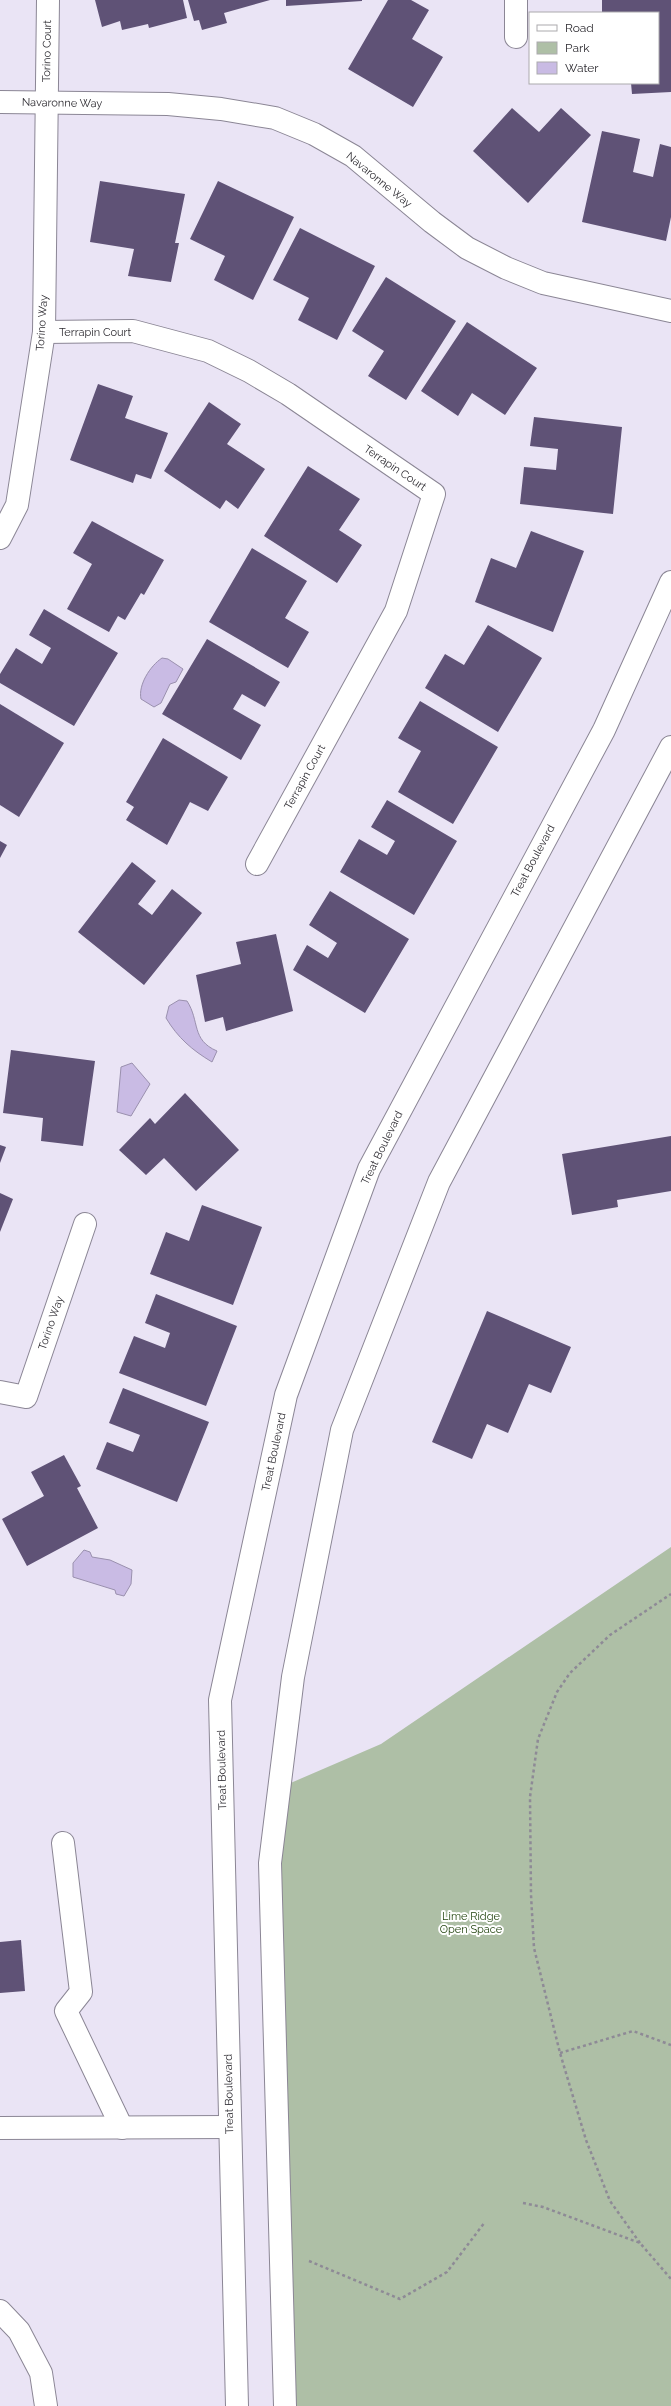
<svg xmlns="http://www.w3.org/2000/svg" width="671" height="2406" font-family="Raleway,sans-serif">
	<rect width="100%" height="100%" fill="#eae4f5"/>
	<!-- green -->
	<path fill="#aebfa6" d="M671 1547V2406H285L279 1788 381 1744Z"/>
	<!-- water -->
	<g fill="#c9bbe4" stroke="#9a90ae">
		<path d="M162 658 168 659 183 669 176 682 170 684 161 703 154 707 141 699C138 685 150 666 162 658Z"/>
		<path d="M179 1000 187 1001C200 1021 191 1040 217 1051L212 1062C192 1050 178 1038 166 1018L169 1006Z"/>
		<path d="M132 1063 150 1084 131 1116 117 1112 121 1067Z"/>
		<path d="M84 1550 90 1552 92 1557 110 1560 132 1570 131 1584 124 1596 116 1594 115 1590 73 1577V1563Z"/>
	</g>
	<!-- building -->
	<g fill="#5f5276">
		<path d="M95 0H183L187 18 149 28 148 24 122 30 120 21 102 27Z"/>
		<path d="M188 0H270L224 13 227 23 202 30 199 20 194 21Z"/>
		<path d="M286 0H362V1L286 6Z"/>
		<path d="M388 0H411L429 10 412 39 443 57 413 107 348 69Z"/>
		<path d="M602 0H671V92L632 94 631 83H658V13H602Z"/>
		<path d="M512 108 539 132 561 108 591 135 528 203 473 151Z"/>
		<path d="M602 131 640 139 633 172 653 177 660 144 671 147V217L666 241 582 222Z"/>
		<path d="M100 181 185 194 175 243H179L171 282 128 276 134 249 90 242Z"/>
		<path d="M218 181 294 217 253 300 214 280 225 256 190 239Z"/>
		<path d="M300 228 375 266 337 340 298 320 309 298 273 280Z"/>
		<path d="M386 277 456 321 406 400 368 376 384 351 352 331Z"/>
		<path d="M467 322 537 368 505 415 472 393 458 416 421 391Z"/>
		<path d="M98 384 133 396 125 418 168 433 151 479 136 474 133 483 70 460Z"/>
		<path d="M209 402 241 424 227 444 265 469 238 509 226 500 220 509 164 471Z"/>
		<path d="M534 417 622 427 613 514 520 504 524 467 556 470 558 449 530 446Z"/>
		<path d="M308 466 360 499 339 530 362 545 337 583 264 536Z"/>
		<path d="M92 521 164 560 144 595 141 593 125 620 118 616 109 632 67 609 92 564 73 553Z"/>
		<path d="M531 531 584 551 553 632 475 602 491 558 516 568Z"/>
		<path d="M252 548 307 581 285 618 309 632 288 668 209 622Z"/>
		<path d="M44 609 118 653 74 726 0 683V674L16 648 42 664 51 648 29 635Z"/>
		<path d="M488 625 542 658 498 732 425 688 445 654 464 665Z"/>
		<path d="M207 639 280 682 265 707 242 694 233 709 261 725 241 760 162 714Z"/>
		<path d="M420 701 498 747 453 824 398 792 421 751 398 738Z"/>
		<path d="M0 704 64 743 19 817 0 805Z"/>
		<path d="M163 738 228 777 208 811 190 802 167 845 126 820 134 807 126 802Z"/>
		<path d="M387 800 457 841 414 915 340 872 359 839 387 855 395 841 371 827Z"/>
		<path d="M0 841 7 845 0 858Z"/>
		<path d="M132 862 156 881 138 904 152 915 172 889 202 913 144 985 78 932Z"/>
		<path d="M330 891 409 939 365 1013 293 970 307 945 328 958 337 943 309 925Z"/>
		<path d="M276 934 293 1011 226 1031 223 1017 205 1022 196 975 241 964 236 942Z"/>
		<path d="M11 1050 95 1061 83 1146 41 1141 43 1118 3 1113Z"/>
		<path d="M185 1093 239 1150 196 1191 164 1158 146 1175 119 1150 150 1118 155 1124Z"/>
		<path d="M671 1136V1191L617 1200 618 1207 572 1215 562 1154Z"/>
		<path d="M0 1145 6 1147 0 1163Z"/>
		<path d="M0 1193 13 1199 0 1232Z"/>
		<path d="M202 1205 262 1227 233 1305 150 1274 166 1232 189 1241Z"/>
		<path d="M156 1294 237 1326 206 1406 119 1373 134 1336 165 1348 170 1333 145 1323Z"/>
		<path d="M487 1311 571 1347 551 1393 529 1384 508 1433 487 1424 472 1459 432 1442Z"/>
		<path d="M123 1388 209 1422 177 1502 96 1469 107 1442 133 1452 140 1435 109 1423Z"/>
		<path d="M64 1455 81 1486 77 1488 98 1528 27 1566 2 1519 44 1496 31 1472Z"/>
		<path d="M21 1940 25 1991 0 1993V1942Z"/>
	</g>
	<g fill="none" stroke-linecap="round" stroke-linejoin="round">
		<!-- minor casing -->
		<g stroke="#8b8695" stroke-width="24">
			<g id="minor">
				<path d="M516 0V37"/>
				<path d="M0 102 168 104 221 109 275 118 314 134 353 156 432 222 467 248 506 268 543 283 671 311"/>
				<path d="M44 332 133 331 208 351 249 371 288 394 434 494 396 611 257 864"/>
				<path d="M0 538 17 505 44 332 48 0"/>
				<path d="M0 1392 26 1397 85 1224"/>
				<path d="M63 1843 81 1992 66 2011 122 2128"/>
				<path d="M0 2128 230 2127"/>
				<path d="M0 2311 19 2331 41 2373 46 2406"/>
			</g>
		</g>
		<!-- major casing -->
		<g stroke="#8b8695" stroke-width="24">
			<g id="major">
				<path d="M237 2406 220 1700 286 1395 369 1169 604 730 671 582"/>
				<path d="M285 2406 270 1863 293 1677 342 1430 439 1182 671 747"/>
			</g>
		</g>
		<!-- path -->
		<g stroke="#8e8a96" stroke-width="2.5" stroke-dasharray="3 3" stroke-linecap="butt">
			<path d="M560 2053 633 2031 671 2045"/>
			<path d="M523 2203 543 2207 640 2243 671 2279"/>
			<path d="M640 2243 610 2201 586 2140 560 2053 534 1948 531 1895 530 1797 538 1739 557 1692 570 1673 610 1635 671 1594"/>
			<path d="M309 2261 400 2299 447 2272 485 2222"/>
		</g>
		<!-- minor -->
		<use href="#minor" stroke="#fff" stroke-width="22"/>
		<!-- major -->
		<use href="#major" stroke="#fff" stroke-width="22"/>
	</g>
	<g text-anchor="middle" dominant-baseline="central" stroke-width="4" stroke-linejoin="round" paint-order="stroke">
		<!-- street labels -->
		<g font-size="11" fill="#2d2b31" stroke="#fff">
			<text transform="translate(47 51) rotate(-89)">Torino Court</text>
			<text transform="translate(62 103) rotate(1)">Navaronne Way</text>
			<text transform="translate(379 180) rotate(39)">Navaronne Way</text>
			<text transform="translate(42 323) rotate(-86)">Torino Way</text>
			<text x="95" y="332">Terrapin Court</text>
			<text transform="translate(395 468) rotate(34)">Terrapin Court</text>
			<text transform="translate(305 777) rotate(-61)">Terrapin Court</text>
			<text transform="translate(533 861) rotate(-62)">Treat Boulevard</text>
			<text transform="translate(382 1148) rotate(-64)">Treat Boulevard</text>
			<text transform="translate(51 1323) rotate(-71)">Torino Way</text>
			<text transform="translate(274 1452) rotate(-78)">Treat Boulevard</text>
			<text transform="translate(222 1770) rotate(-91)">Treat Boulevard</text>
			<text transform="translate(229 2094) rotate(-91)">Treat Boulevard</text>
		</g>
		<!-- park labels -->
		<g font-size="11" fill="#22440f" stroke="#fff">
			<text x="471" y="1916">Lime Ridge<tspan x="471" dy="13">Open Space</tspan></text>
		</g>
	</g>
	<!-- legend -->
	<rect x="529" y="12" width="130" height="72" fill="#ffffff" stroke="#abaaad"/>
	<rect x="537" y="25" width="20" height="6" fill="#ffffff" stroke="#abaaad"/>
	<text x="565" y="32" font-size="12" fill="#2d2b31">Road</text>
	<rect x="537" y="42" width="20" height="12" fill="#aebfa6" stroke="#abaaad"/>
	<text x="565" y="52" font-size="12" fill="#2d2b31">Park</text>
	<rect x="537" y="62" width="20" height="12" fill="#c9bbe4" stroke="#abaaad"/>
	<text x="565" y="72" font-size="12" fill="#2d2b31">Water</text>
</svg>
